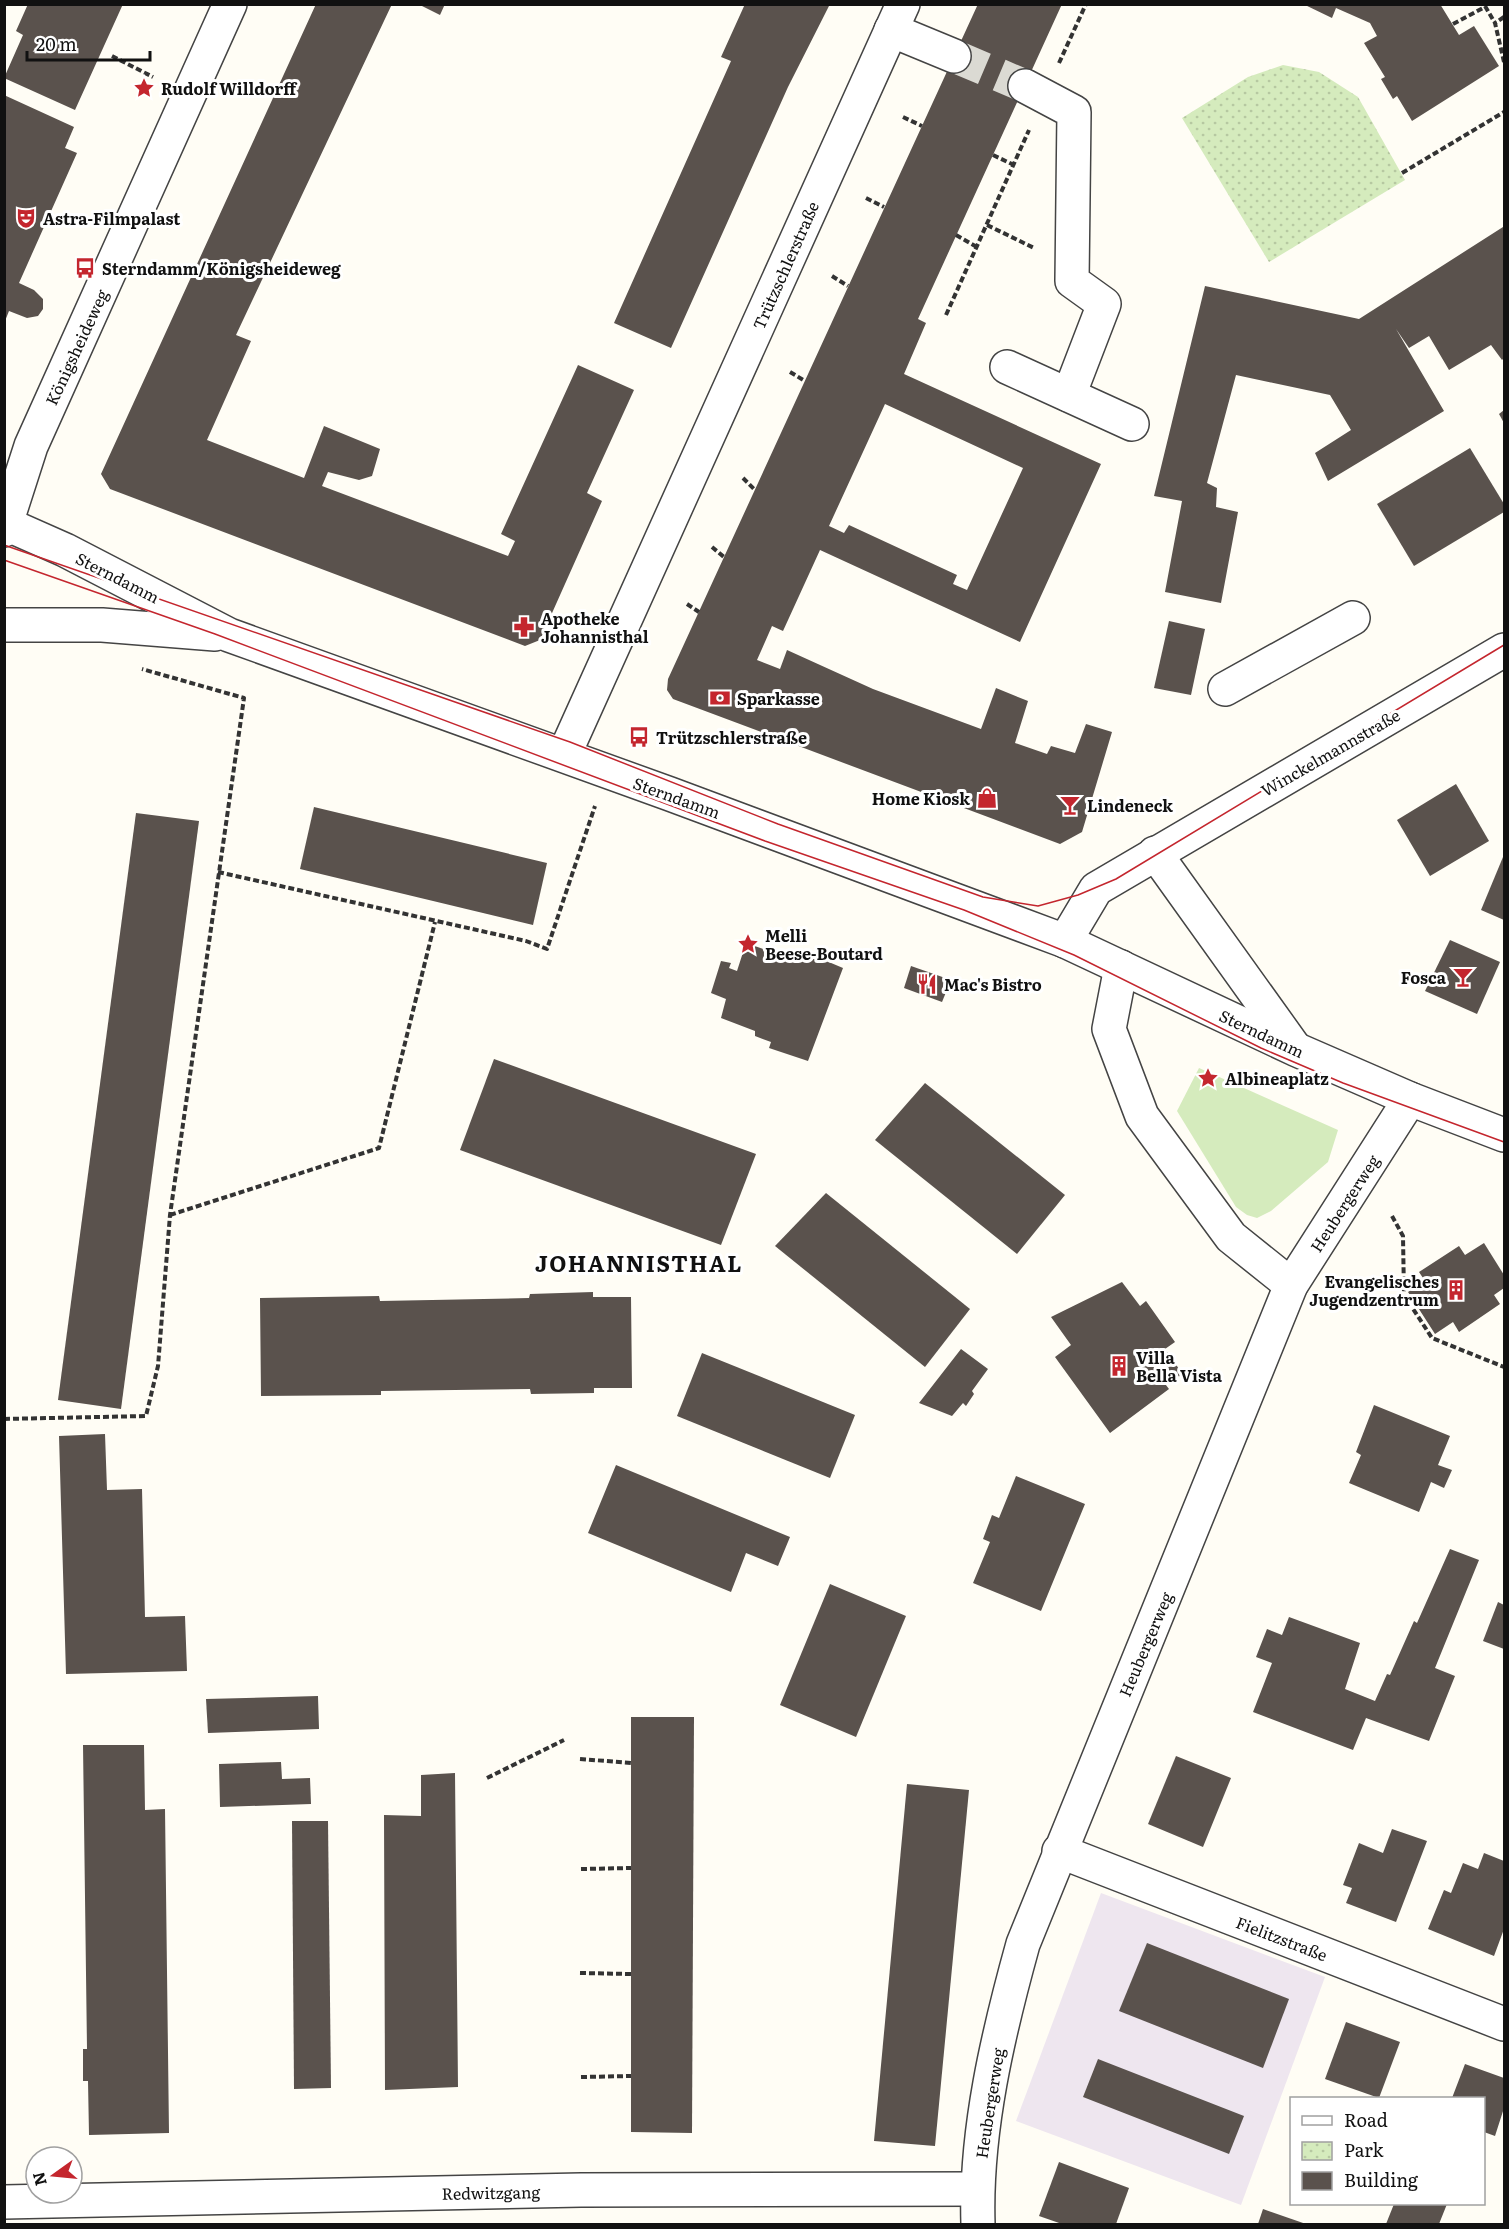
<svg xmlns="http://www.w3.org/2000/svg" width="1509" height="2229" font-family="Literata,serif">
	<defs>
		<pattern id="park-dots" width="8" height="8" patternUnits="userSpaceOnUse" patternTransform="scale(1.5)"><rect width="8" height="8" fill="#d5ebbd"/><path d="M2 2h.1M6 6h.1" fill="none" stroke="#b6c8a1" stroke-width="1.8" stroke-linecap="round"/></pattern>
	</defs>
	<rect width="100%" height="100%" fill="#fffdf5"/>
	<!-- industrial -->
	<path fill="#eee6ef" d="M1101 1893 1325 1977 1241 2205 1016 2121Z"/>
	<!-- grass -->
	<path fill="#d5ebbd" d="M1199 1068 1338 1130 1328 1162 1271 1211 1257 1218 1247 1215 1236 1207 1177 1111Z"/>
	<!-- park -->
	<path fill="url(#park-dots)" d="M1283 65 1319 72 1358 97 1405 180 1269 262 1182 118 1248 77Z"/>
	<!-- building -->
	<g fill="#5a524d" fill-rule="evenodd">
		<path d="M28 4H123L75 110 4 78 23 35 16 31Z"/>
		<path d="M316 4H392L236 335 251 341 207 440 304 478 324 426 380 449 372 476 359 480 328 472 322 486 508 556 515 541 501 534 578 365 634 390 587 493 602 501 540 640 525 646 110 489 101 474Z"/>
		<path d="M418 4H445L440 15Z"/>
		<path d="M745 4H830L788 87 671 348 614 323 731 61 721 57Z"/>
		<path d="M978 4H1062L918 319 926 323 904 374 1101 464 1020 642 820 550 783 631 772 626 757 660 780 669 787 650 873 689 981 729 996 688 1028 701 1015 743 1047 754 1051 746 1075 753 1086 724 1112 732 1082 832 1060 844 673 699 667 690 668 679ZM885 404 1023 468 967 590 953 584 957 575 849 525 844 533 829 526Z"/>
		<path d="M1303 4H1440L1459 35 1474 26 1499 66 1412 121 1397 96 1393 99 1381 79 1385 77 1364 43 1377 36 1370 23 1336 8 1332 18Z"/>
		<path d="M4 95 74 127 65 148 77 153 19 283 34 290 43 299V309L38 316 27 318 9 311 5 321Z"/>
		<path d="M1503 227 1504 358 1502 360 1491 345 1449 370 1429 336 1409 348 1396 329 1444 411 1328 481 1315 453 1351 430 1330 395 1236 375 1207 483 1217 488 1216 507 1238 512 1221 603 1165 592 1182 501 1154 496 1205 286 1359 319Z"/>
		<path d="M1504 410V423L1499 414Z"/>
		<path d="M1470 448 1504 504V512L1414 566 1377 504Z"/>
		<path d="M1169 621 1205 629 1191 695 1154 688Z"/>
		<path d="M1456 784 1489 841 1430 876 1397 820Z"/>
		<path d="M314 807 547 863 533 925 300 869Z"/>
		<path d="M136 813 199 821 121 1409 58 1400Z"/>
		<path d="M1503 857 1504 858V920L1481 910Z"/>
		<path d="M1450 940 1500 962 1477 1014 1425 991Z"/>
		<path d="M746 943 800 962 805 952 843 968 808 1061 769 1048 771 1042 755 1036V1031L721 1018 726 999 711 993 721 961 731 963 729 968 737 971Z"/>
		<path d="M911 966 951 980 942 1002 904 988Z"/>
		<path d="M494 1059 756 1154 721 1245 460 1150Z"/>
		<path d="M925 1083 1065 1195 1017 1254 875 1140Z"/>
		<path d="M826 1193 970 1309 925 1367 775 1246Z"/>
		<path d="M1484 1243 1504 1275V1288L1494 1295 1500 1304 1459 1332 1453 1322 1435 1334 1408 1292 1425 1281 1419 1272 1459 1246 1465 1255Z"/>
		<path d="M1122 1282 1140 1306 1146 1301 1175 1342 1165 1349 1184 1376 1160 1377 1169 1389 1110 1433 1055 1357 1071 1345 1051 1317Z"/>
		<path d="M593 1292V1297H631L632 1388H594V1393L531 1394 530 1389 381 1391V1395L261 1396 260 1298 379 1296 380 1301 529 1298 530 1294Z"/>
		<path d="M961 1349 988 1369 972 1391 974 1394 966 1406 963 1403 952 1416 919 1403Z"/>
		<path d="M702 1353 855 1415 830 1478 677 1416Z"/>
		<path d="M1374 1405 1450 1436 1438 1465 1452 1470 1444 1488 1431 1482 1419 1512 1349 1483 1361 1455 1356 1452Z"/>
		<path d="M105 1434 107 1490 142 1489 145 1617 185 1616 187 1671 66 1674 59 1436Z"/>
		<path d="M616 1465 790 1537 778 1566 746 1553 731 1592 588 1533Z"/>
		<path d="M1016 1476 1085 1504 1041 1611 973 1583 990 1542 983 1539 992 1515 999 1518Z"/>
		<path d="M1450 1549 1479 1560 1435 1668 1455 1676 1429 1741 1366 1718 1353 1750 1253 1712 1272 1663 1256 1657 1267 1629 1282 1635 1289 1617 1360 1643 1345 1689 1375 1701 1387 1674 1390 1675 1414 1621 1417 1623Z"/>
		<path d="M830 1584 906 1616 856 1737 780 1705Z"/>
		<path d="M1498 1602 1504 1605V1649L1483 1641Z"/>
		<path d="M318 1696 319 1729 208 1733 206 1699Z"/>
		<path d="M631 1717H694L692 2133 631 2132Z"/>
		<path d="M83 1745H144L145 1810 165 1809 169 2133 89 2135 88 2081H83V2049H87Z"/>
		<path d="M1176 1756 1231 1778 1203 1847 1148 1824Z"/>
		<path d="M281 1762 282 1779 310 1778 311 1804 220 1807 219 1764Z"/>
		<path d="M455 1773 458 2087 385 2090 384 1815 421 1816V1775Z"/>
		<path d="M907 1784 969 1790 935 2146 874 2141Z"/>
		<path d="M292 1821H328L331 2088 294 2089Z"/>
		<path d="M1392 1829 1427 1841 1396 1922 1346 1903 1352 1888 1343 1885 1359 1843 1383 1853Z"/>
		<path d="M1484 1853 1504 1861V1929L1494 1956 1428 1929 1444 1890 1451 1893 1463 1863 1478 1869Z"/>
		<path d="M1147 1943 1289 1999 1263 2068 1119 2011Z"/>
		<path d="M1346 2022 1400 2042 1379 2098 1325 2079Z"/>
		<path d="M1098 2059 1244 2116 1229 2154 1083 2097Z"/>
		<path d="M1465 2064 1504 2078V2108L1495 2136 1484 2132V2098H1452Z"/>
		<path d="M1059 2162 1129 2188 1116 2224H1062L1039 2216Z"/>
		<path d="M1394 2204H1447L1439 2224H1386Z"/>
		<path d="M1263 2209 1306 2224H1258Z"/>
	</g>
	<g fill="none" stroke-linecap="round" stroke-linejoin="round">
		<!-- minor-tunnel -->
		<path stroke="#dbdad3" stroke-width="33" stroke-dasharray="33 16" stroke-linecap="butt" d="M954 56 1025 86"/>
		<!-- minor casing -->
		<g stroke="#444" stroke-width="36">
			<g id="minor">
				<path d="M891 30 954 56"/>
				<path d="M1025 86 1074 112 1072 281 1104 304 1069 395"/>
				<path d="M1007 367 1132 424"/>
				<path d="M4 523 65 550 229 635 670 794 1065 941 1295 1049 1410 1099 1504 1135"/>
				<path d="M4 530 31 446 230 4"/>
				<path d="M4 625H102L215 634"/>
				<path d="M1225 689 1353 618"/>
				<path d="M564 755 903 4"/>
				<path d="M1155 853 1294 1047"/>
				<path d="M1065 941 1096 889 1504 650"/>
				<path d="M1121 967 1109 1029 1142 1116 1231 1237 1291 1285"/>
				<path d="M1059 1851 1504 2024"/>
				<path d="M4 2202 581 2190 977 2189"/>
				<path d="M978 2224C975 2131 998 2034 1023 1944L1291 1285 1410 1099"/>
			</g>
		</g>
		<!-- path -->
		<g stroke="#333" stroke-width="4" stroke-dasharray="6 3" stroke-linecap="butt">
			<path d="M1485 6 1495 23"/>
			<path d="M1504 17 1495 23 1504 62"/>
			<path d="M1453 24 1485 7"/>
			<path d="M112 56 153 77"/>
			<path d="M1059 63 1086 4"/>
			<path d="M903 117 922 126"/>
			<path d="M993 155 1014 165"/>
			<path d="M1402 173 1504 112"/>
			<path d="M866 198 884 207"/>
			<path d="M987 225 1034 248"/>
			<path d="M956 235 977 247"/>
			<path d="M832 276 848 286"/>
			<path d="M946 315 1029 130"/>
			<path d="M790 372 805 381"/>
			<path d="M743 478 755 490"/>
			<path d="M712 547 724 557"/>
			<path d="M687 604 699 612"/>
			<path d="M218 872 526 941 547 949 595 806"/>
			<path d="M170 1215 379 1148 435 922"/>
			<path d="M1392 1216 1403 1236 1404 1295 1432 1338 1504 1367"/>
			<path d="M4 1419 146 1416 158 1366 170 1215 244 698 142 669"/>
			<path d="M580 1759 632 1763"/>
			<path d="M487 1778 564 1740"/>
			<path d="M581 1869 631 1868"/>
			<path d="M580 1973 631 1974"/>
			<path d="M581 2077 631 2076"/>
		</g>
		<!-- minor -->
		<use href="#minor" stroke="#fff" stroke-width="33"/>
		<!-- tram -->
		<g stroke="#c4262e" stroke-width="1.5">
			<path d="M4 545 570 742 778 824 983 897 1038 906 1078 895 1116 879 1504 645"/>
			<path d="M4 560 215 634 765 841 964 910 1074 955 1261 1048 1343 1083 1504 1142"/>
		</g>
	</g>
	<!-- icons -->
	<defs>
		<g id="sight-bare" transform="scale(1.62)"><path d="M0-6L1.8-2.2L6-1.7L2.9 1.2L3.7 5.4L0 3.3L-3.7 5.4L-2.9 1.2L-6-1.7L-1.8-2.2Z" fill="#c4262e" stroke="#fff" stroke-width="2.5" paint-order="stroke"/></g>
		<g id="theatre-bare" transform="scale(1.62)"><path d="M-5-5.5Q0-4 5-5.5V0Q5 5 0 6Q-5 5-5 0ZM-3.3-2.5H-1v1.5H-3.3ZM1-2.5H3.3v1.5H1ZM-2.8 1Q0 5.5 2.8 1Z" fill="#c4262e" stroke="#fff" stroke-width="2.5" paint-order="stroke"/></g>
		<g id="bus-bare" transform="scale(1.62)"><path d="M-5-6H5V4H4V6H2V4H-2V6H-4V4H-5ZM-3.5-4V0h7V-4ZM-3.5 1.2v1.5H-2V1.2ZM2 1.2v1.5H3.5V1.2Z" fill="#c4262e" stroke="#fff" stroke-width="2.5" paint-order="stroke"/></g>
		<g id="pharmacy-bare" transform="scale(1.62)"><path d="M-2-6h4v4h4v4h-4v4h-4v-4h-4v-4h4Z" fill="#c4262e" stroke="#fff" stroke-width="2.5" paint-order="stroke"/></g>
		<g id="bank-bare" transform="scale(1.62)"><path d="M-6-4H6V4H-6ZM0-2.3a2.3 2.3 0 1 0 0 4.6a2.3 2.3 0 1 0 0-4.6Z" fill="#c4262e" stroke="#fff" stroke-width="2.5" paint-order="stroke"/></g>
		<g id="shop-bare" transform="scale(1.62)"><path d="M-5-2.5h2.3a2.7 3.5 0 0 1 5.4 0H5L5.5 6h-11ZM-1.5-2.5h3a1.5 2.3 0 0 0-3 0Z" fill="#c4262e" stroke="#fff" stroke-width="2.5" paint-order="stroke"/></g>
		<g id="bar-bare" transform="scale(1.62)"><path d="M-6-5H6L.8 .8V4.5H3.5V6h-7V4.5H-.8V.8Z" fill="#c4262e" stroke="#fff" stroke-width="2.5" paint-order="stroke"/></g>
		<g id="restaurant-bare" transform="scale(1.62)"><path d="M-5-6h1v4h1v-4h1v4h1v-4h1v5L-1.5 .5V6h-2V.5L-5-1ZM5-6V6H3V1.5H1.5Q1.5-4 5-6Z" fill="#c4262e" stroke="#fff" stroke-width="2.5" paint-order="stroke"/></g>
		<g id="building-bare" transform="scale(1.62)"><path d="M-4-6H4V6H1V3H-1V6H-4ZM-2.5-4.3h1.7v1.8h-1.7ZM.8-4.3h1.7v1.8H.8ZM-2.5-1h1.7V.8h-1.7ZM.8-1h1.7V.8H.8Z" fill="#c4262e" stroke="#fff" stroke-width="2.5" paint-order="stroke"/></g>
	</defs>
	<g fill-rule="evenodd">
		<use href="#sight-bare" x="144" y="88"/>
		<use href="#theatre-bare" x="26" y="218"/>
		<use href="#bus-bare" x="85" y="268"/>
		<use href="#pharmacy-bare" x="524" y="627"/>
		<use href="#bank-bare" x="720" y="698"/>
		<use href="#bus-bare" x="639" y="737"/>
		<use href="#shop-bare" x="987" y="798"/>
		<use href="#bar-bare" x="1070" y="805"/>
		<use href="#sight-bare" x="748" y="944"/>
		<use href="#bar-bare" x="1463" y="977"/>
		<use href="#restaurant-bare" x="927" y="984"/>
		<use href="#sight-bare" x="1208" y="1078"/>
		<use href="#building-bare" x="1456" y="1290"/>
		<use href="#building-bare" x="1119" y="1366"/>
	</g>
	<g text-anchor="middle" dominant-baseline="central" stroke-width="6" stroke-linejoin="round" paint-order="stroke">
		<!-- poi labels -->
		<g font-size="16" font-weight="bold" fill="#111" stroke="#fff" text-anchor="start">
			<text x="161" y="88">Rudolf Willdorff</text>
			<text x="43" y="218">Astra-Filmpalast</text>
			<text x="102" y="268">Sterndamm/Königsheideweg</text>
			<text x="541" y="618">Apotheke<tspan x="541" dy="18">Johannisthal</tspan></text>
			<text x="737" y="698">Sparkasse</text>
			<text x="656" y="737">Trützschlerstraße</text>
			<text x="970" y="798" text-anchor="end">Home Kiosk</text>
			<text x="1087" y="805">Lindeneck</text>
			<text x="765" y="935">Melli<tspan x="765" dy="18">Beese-Boutard</tspan></text>
			<text x="1446" y="977" text-anchor="end">Fosca</text>
			<text x="944" y="984">Mac's Bistro</text>
			<text x="1225" y="1078">Albineaplatz</text>
			<text x="1439" y="1281" text-anchor="end">Evangelisches<tspan x="1439" dy="18">Jugendzentrum</tspan></text>
			<text x="1136" y="1357">Villa<tspan x="1136" dy="18">Bella Vista</tspan></text>
		</g>
		<!-- street labels -->
		<g font-size="16" fill="#111" stroke="#fff">
			<text transform="translate(785 265) rotate(-66)">Trützschlerstraße</text>
			<text transform="translate(76 347) rotate(-65)">Königsheideweg</text>
			<text transform="translate(118 577) rotate(27)">Sterndamm</text>
			<text transform="translate(1330 752) rotate(-30)">Winckelmannstraße</text>
			<text transform="translate(677 797) rotate(20)">Sterndamm</text>
			<text transform="translate(1262 1033) rotate(25)">Sterndamm</text>
			<text transform="translate(1344 1203) rotate(-57)">Heubergerweg</text>
			<text transform="translate(1145 1644) rotate(-67)">Heubergerweg</text>
			<text transform="translate(1282 1938) rotate(21)">Fielitzstraße</text>
			<text transform="translate(989 2103) rotate(-81)">Heubergerweg</text>
			<text transform="translate(491 2192) rotate(-1)">Redwitzgang</text>
		</g>
		<!-- district labels -->
		<g font-size="22" font-weight="bold" letter-spacing="1.5" fill="#111" stroke="#fff">
			<text x="639" y="1262">JOHANNISTHAL</text>
		</g>
	</g>
	<!-- border -->
	<rect width="1509" height="2229" fill="none" stroke="#111111" stroke-width="12"/>
	<!-- legend -->
	<rect x="1290" y="2097" width="195" height="108" fill="#ffffff" stroke="#a0a0a0" stroke-width="1.5"/>
	<rect x="1302" y="2116" width="30" height="9" fill="#ffffff" stroke="#a0a0a0" stroke-width="1.5"/>
	<text x="1344" y="2127" font-size="18" fill="#111111">Road</text>
	<rect x="1302" y="2142" width="30" height="18" fill="url(#park-dots)" stroke="#a0a0a0" stroke-width="1.5"/>
	<text x="1344" y="2157" font-size="18" fill="#111111">Park</text>
	<rect x="1302" y="2172" width="30" height="18" fill="#5a524d" stroke="#a0a0a0" stroke-width="1.5"/>
	<text x="1344" y="2187" font-size="18" fill="#111111">Building</text>
	<!-- north arrow -->
	<g transform="translate(54 2175) rotate(255)"><circle r="28" fill="#ffffff" stroke="#a0a0a0" stroke-width="1.5"/>
	<path d="M0-4.5L10 22L0 15L-10 22Z" fill="#c4262e"/>
	<text y="-9" font-size="16" font-weight="bold" text-anchor="middle" fill="#111111">N</text>
	</g>
	<!-- scale -->
	<path d="M27 51v9h123v-9" fill="none" stroke="#111111" stroke-width="3"/>
	<text x="36" y="51" font-size="18" fill="#111111" stroke="#ffffff" stroke-width="4.5" paint-order="stroke">20 m</text>
</svg>
